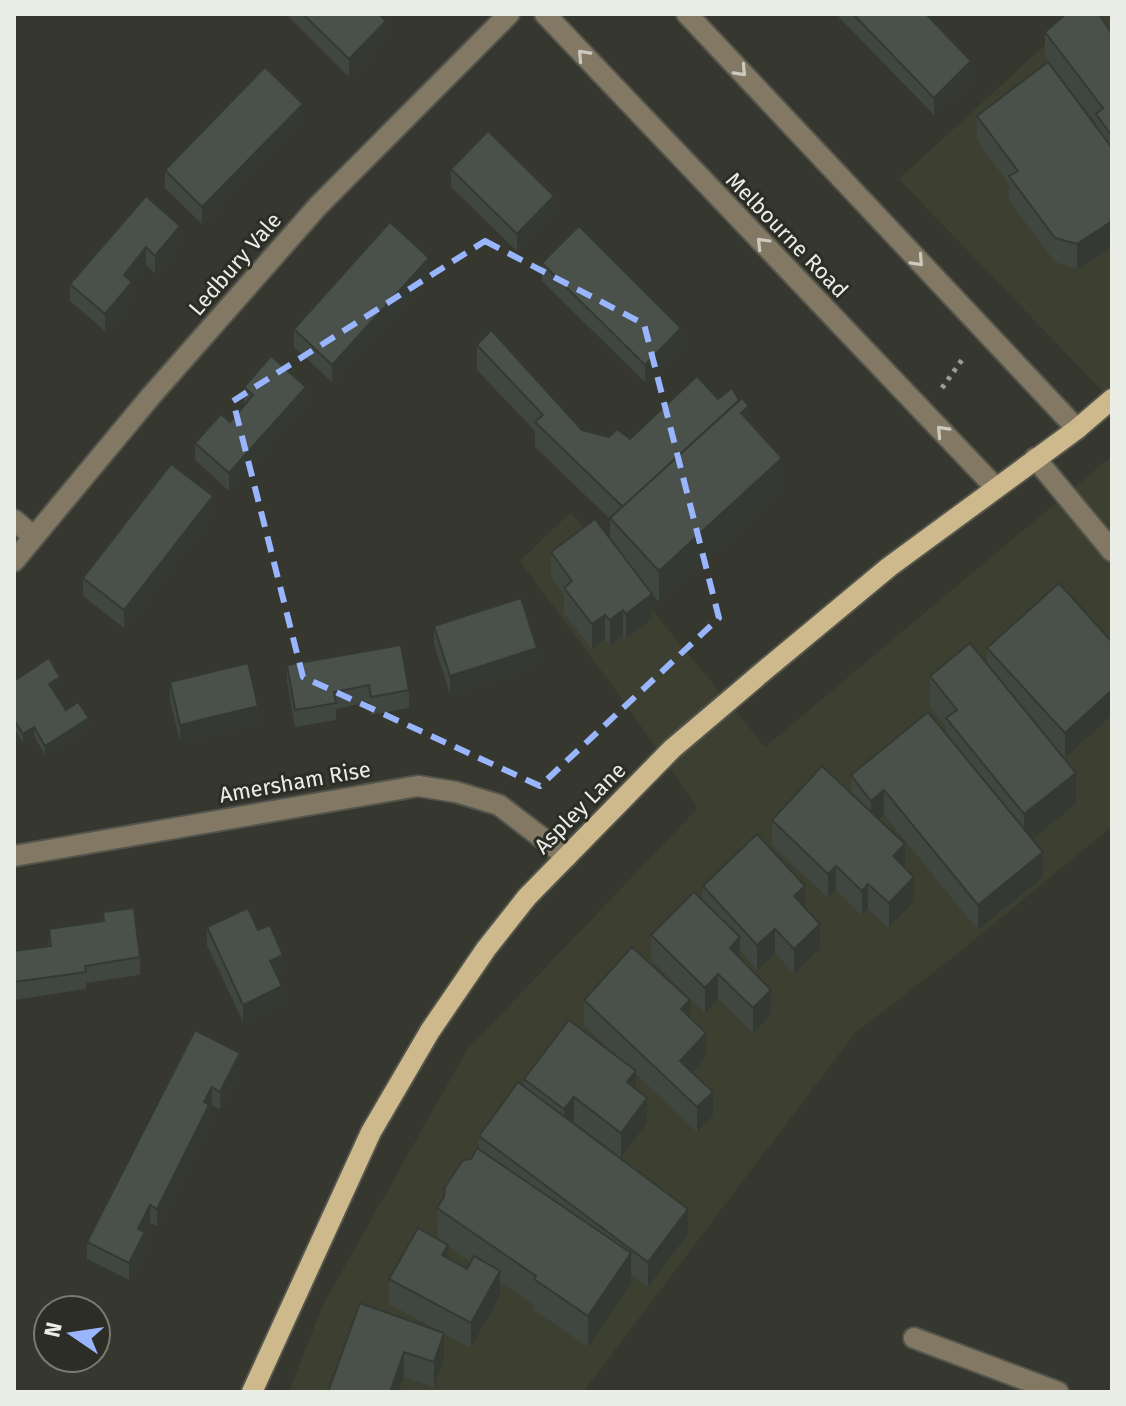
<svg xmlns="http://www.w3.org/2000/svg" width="1126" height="1406" font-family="'Fira Sans',sans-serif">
	<rect width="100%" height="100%" fill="#36382f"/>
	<!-- built -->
	<g fill="#3d4031">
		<path d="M1079 14H1112V401L899 179Z"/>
		<path d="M1112 456V826L957 954 855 1033 583 1392H289L322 1307 467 1050 698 808 618 693 520 561 571 512 765 747Z"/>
	</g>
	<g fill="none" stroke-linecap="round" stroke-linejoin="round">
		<!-- minor casing -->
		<g stroke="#53554c" stroke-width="24">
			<g id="minor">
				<path d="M545 14 996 488"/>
				<path d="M687 14 1077 429"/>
				<path d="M1035 458 1112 551"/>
				<path d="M14 520 33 536"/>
				<path d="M14 561 151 396 318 206 509 14"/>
				<path d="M14 856 418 786 456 792 499 805 567 857"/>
				<path d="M914 1338 1058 1392"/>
			</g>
		</g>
		<!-- major casing -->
		<g stroke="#53554c" stroke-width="24">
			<path id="major" d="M252 1392 371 1132 430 1031 486 949 527 897 672 749 759 675 889 567 1077 429 1112 399"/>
		</g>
		<!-- path -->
		<path stroke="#999b94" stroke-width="5" stroke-dasharray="4 6" stroke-linecap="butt" d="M942 388 964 357"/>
		<!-- minor -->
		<use href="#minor" stroke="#827863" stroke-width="20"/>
		<!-- major -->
		<use href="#major" stroke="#ceb98c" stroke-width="20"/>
	</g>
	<!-- wall -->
	<g fill="#404640" fill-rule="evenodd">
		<path d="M286 14H379L386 39 349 77Z"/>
		<path d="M836 14H926L971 79 934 115Z"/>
		<path d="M1045 32 1112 34V246L1077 269 1055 262 1009 201V184L977 140V116L1096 126V123L1045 57Z"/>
		<path d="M303 121 202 224 165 188V170Z"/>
		<path d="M451 169 554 213 517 251 451 187Z"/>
		<path d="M146 196 180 244 155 273 146 265 132 282V300L105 331 70 301V284Z"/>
		<path d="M542 263 681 346 645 382 542 281Z"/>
		<path d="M429 275 332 382 294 347V329Z"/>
		<path d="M477 345 582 430 609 437 630 439 718 399 749 422 782 489 659 602 652 594V619L626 638 623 635 610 645 605 639 592 649 564 613V594L551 577V552L610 539V519L535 447V431L477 370Z"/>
		<path d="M244 387 306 404 229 491 195 460V443L230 422 244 405Z"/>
		<path d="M213 514 124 628 83 596V578Z"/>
		<path d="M434 626 537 666 450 694 434 644Z"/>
		<path d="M1112 642V715L1065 758 1054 746 1076 804 1032 839 1043 877 978 930 884 815 879 819 905 868 914 901 889 928 868 909 862 916 836 890 828 898 772 845V820L851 793V775L946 734V727L930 707V676L987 664V648Z"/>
		<path d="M287 665 409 690V708L371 715 369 702 336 709V720L295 727 287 682Z"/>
		<path d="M14 681 60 686 53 690 66 710 89 727 45 755 34 736 23 743 14 729Z"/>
		<path d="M170 682 258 723 180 742 170 700Z"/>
		<path d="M703 886 805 908 820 949 794 974 775 953 757 970 740 951V959L771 1014 753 1033 718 999 705 1013 651 960V935L703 901Z"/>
		<path d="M103 912 140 957V975L86 983V989L14 1000V951L49 946V929L103 921Z"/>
		<path d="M207 927 258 930 283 973 277 975 282 1004 243 1022 207 945Z"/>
		<path d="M584 1000 690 1017 706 1057 692 1073 713 1116 697 1132 636 1074V1089L647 1123 621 1158 574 1122 573 1123 688 1234 648 1287 631 1274V1284L588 1347 534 1310V1305L500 1282V1296L471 1348 444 1334V1358L434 1387 404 1377 328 1392 441 1332 389 1304V1279L438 1239 437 1208 471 1159 479 1149V1136L524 1087V1079L616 1056 584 1025ZM448 1246 471 1262 467 1269 448 1258Z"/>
		<path d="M195 1030 240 1070 220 1109 212 1105 209 1110V1122L157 1226 150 1223 145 1232V1250L129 1280 87 1259V1242Z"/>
	</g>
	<!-- shaded-wall -->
	<g fill="#343934">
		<path d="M386 21V39L349 77V59Z"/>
		<path d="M971 61V79L934 115V98Z"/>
		<path d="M303 104V121L202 224V207Z"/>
		<path d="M554 196V213L517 251V234Z"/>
		<path d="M1112 221V246L1077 269V244Z"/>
		<path d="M180 226V244L155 273V256Z"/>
		<path d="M146 247V265L132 282V300L105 331V314L124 275Z"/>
		<path d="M429 258V275L332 382V365Z"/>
		<path d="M681 328V346L645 382V365Z"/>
		<path d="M306 387V404L229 491V473Z"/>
		<path d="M749 406V437L626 510Z"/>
		<path d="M782 458V489L659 602V571Z"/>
		<path d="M213 496V514L124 628V610Z"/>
		<path d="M652 594V619L626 638V614Z"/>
		<path d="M623 610V635L610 645V620Z"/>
		<path d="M605 615V639L592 649V624Z"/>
		<path d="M537 648V666L450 694V676Z"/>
		<path d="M60 677V686L49 693V684Z"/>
		<path d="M1112 690V715L1065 758V733Z"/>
		<path d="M258 706V723L180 742V725Z"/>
		<path d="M89 718V727L45 755V746Z"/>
		<path d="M34 727V736L23 743V734Z"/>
		<path d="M1076 773V804L1024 846V814Z"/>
		<path d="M884 790V815L871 826V801Z"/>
		<path d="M905 844V869L893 856Z"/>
		<path d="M1043 852V877L978 930V905Z"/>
		<path d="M836 866V890L828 898V874Z"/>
		<path d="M914 877V901L889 928V903Z"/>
		<path d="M868 884V909L862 916V891Z"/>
		<path d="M805 886V911L794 896Z"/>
		<path d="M820 924V949L794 974V949Z"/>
		<path d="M775 929V953L757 970V945Z"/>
		<path d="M740 937V962L730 948Z"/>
		<path d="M283 955V973L270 978V961Z"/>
		<path d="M718 974V999L705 1013V988Z"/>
		<path d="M282 986V1004L243 1022V1005Z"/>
		<path d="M771 990V1014L753 1033V1008Z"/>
		<path d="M690 1000V1025L681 1009Z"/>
		<path d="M706 1033V1057L680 1086V1061Z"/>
		<path d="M240 1053V1070L220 1109V1092Z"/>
		<path d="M636 1071V1096L627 1082Z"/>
		<path d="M212 1087V1105L209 1110V1122L157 1226V1209L204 1102Z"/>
		<path d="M713 1092V1116L697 1132V1107Z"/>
		<path d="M574 1097V1122L564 1134V1109Z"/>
		<path d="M647 1098V1123L621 1158V1133Z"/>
		<path d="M150 1205V1223L138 1246V1229Z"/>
		<path d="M688 1209V1234L648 1287V1262Z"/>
		<path d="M145 1232V1250L129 1280V1263Z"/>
		<path d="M448 1245V1269L442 1255Z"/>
		<path d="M631 1253V1284L588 1347V1316Z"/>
		<path d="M500 1271V1296L471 1348V1323Z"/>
		<path d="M444 1333V1358L434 1387V1362Z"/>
		<path d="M404 1352V1377L399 1392H390Z"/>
	</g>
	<!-- building -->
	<g fill="#4a514a" stroke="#343934" stroke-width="2">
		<path d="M303 14H379L386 21 349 59Z"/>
		<path d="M853 14H926L971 61 934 98Z"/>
		<path d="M1066 14H1099L1112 34V136L1096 114 1103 108 1045 32Z"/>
		<path d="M1048 62 1112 148V221L1077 244 1055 238 1009 176 1018 171 977 116Z"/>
		<path d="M265 67 303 104 202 207 165 170Z"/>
		<path d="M488 131 554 196 517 234 451 169Z"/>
		<path d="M146 196 180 226 155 256 146 247 124 275 132 282 105 314 70 284Z"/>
		<path d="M390 222 429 258 332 365 294 329Z"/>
		<path d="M579 226 681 328 645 365 542 263Z"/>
		<path d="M491 330 582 430 609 437 617 429 630 439 697 376 718 399 732 388 739 400 623 507 535 422 543 415 477 345Z"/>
		<path d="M271 356 306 387 229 473 195 443 221 414 230 422 253 395 244 387Z"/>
		<path d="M742 398 749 406 741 413 782 458 659 571 610 518Z"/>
		<path d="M171 464 213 496 124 610 83 578Z"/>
		<path d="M595 519 652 594 626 614 623 610 610 620 605 615 592 624 564 588 572 581 551 552Z"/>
		<path d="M1059 583 1112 642V690L1065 733 987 648Z"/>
		<path d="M521 598 537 648 450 676 434 626Z"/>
		<path d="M970 643 1076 773 1024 814 946 718 957 710 930 676Z"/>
		<path d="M401 645 409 690 371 697 369 685 334 692 336 703 295 710 287 665Z"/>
		<path d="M49 658 60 677 49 684 66 710 78 702 89 718 45 746 34 727 23 734 14 720V681Z"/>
		<path d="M248 663 258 706 180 725 170 682Z"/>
		<path d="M928 712 1043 852 978 905 884 790 871 801 851 775Z"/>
		<path d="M822 766 905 844 893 856 914 877 889 903 868 884 862 891 836 866 828 874 772 820Z"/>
		<path d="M757 834 805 886 794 896 820 924 794 949 775 929 757 945 703 886Z"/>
		<path d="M694 892 740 937 730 948 771 990 753 1008 718 974 705 988 651 935Z"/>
		<path d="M134 908 140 957 85 966 86 972 14 982V951L51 946 49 929 104 921 103 912Z"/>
		<path d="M248 908 258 930 270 925 283 955 270 961 282 986 243 1005 207 927Z"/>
		<path d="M632 947 690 1000 681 1009 706 1033 680 1061 713 1092 697 1107 584 1000Z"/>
		<path d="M569 1020 636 1071 627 1082 647 1098 621 1133 574 1097 564 1109 524 1079Z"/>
		<path d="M195 1030 240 1053 220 1092 212 1087 204 1102 209 1105 157 1209 150 1205 138 1229 145 1232 129 1263 87 1242Z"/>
		<path d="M518 1082 688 1209 648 1262 479 1136Z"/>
		<path d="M477 1148 631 1253 588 1316 534 1279 536 1276 437 1208 444 1197 445 1187 463 1160 471 1159Z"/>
		<path d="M418 1228 448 1245 442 1255 467 1269 474 1256 500 1271 471 1323 389 1279Z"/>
		<path d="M360 1303 444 1333 434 1362 404 1352 390 1392H328Z"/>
	</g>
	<!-- one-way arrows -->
	<defs><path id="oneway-chevron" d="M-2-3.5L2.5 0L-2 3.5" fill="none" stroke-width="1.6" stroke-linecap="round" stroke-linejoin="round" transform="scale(2)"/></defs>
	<g stroke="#cccabf">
		<use href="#oneway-chevron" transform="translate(583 55) rotate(-133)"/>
		<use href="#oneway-chevron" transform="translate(741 71) rotate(47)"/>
		<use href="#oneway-chevron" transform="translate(762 243) rotate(-134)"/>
		<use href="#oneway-chevron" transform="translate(918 261) rotate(47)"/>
		<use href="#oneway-chevron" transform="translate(942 431) rotate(-133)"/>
	</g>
	<!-- marked area -->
	<path fill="none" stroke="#98b5fd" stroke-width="6" stroke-dasharray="16 10" stroke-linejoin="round" d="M485 241 644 324 719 618 540 786 303 677 233 401Z"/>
	<g text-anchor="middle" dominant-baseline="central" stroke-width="6" stroke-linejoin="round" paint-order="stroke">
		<!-- street labels -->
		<g font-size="22" fill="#ebede7" stroke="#2c2d25">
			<text transform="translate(787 235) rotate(46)">Melbourne Road</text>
			<text transform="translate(235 264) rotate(-49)">Ledbury Vale</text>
			<text transform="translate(295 782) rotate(-10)">Amersham Rise</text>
			<text transform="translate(580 808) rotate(-45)">Aspley Lane</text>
		</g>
	</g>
	<!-- border -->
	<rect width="1126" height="1406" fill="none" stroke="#ebede7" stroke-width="32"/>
	<!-- north arrow -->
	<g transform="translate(72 1334) rotate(283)"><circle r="38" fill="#2c2d25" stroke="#787a73" stroke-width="2"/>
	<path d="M0-6L14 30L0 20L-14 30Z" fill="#98b5fd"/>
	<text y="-12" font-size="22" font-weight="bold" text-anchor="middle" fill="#ebede7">N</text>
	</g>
</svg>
